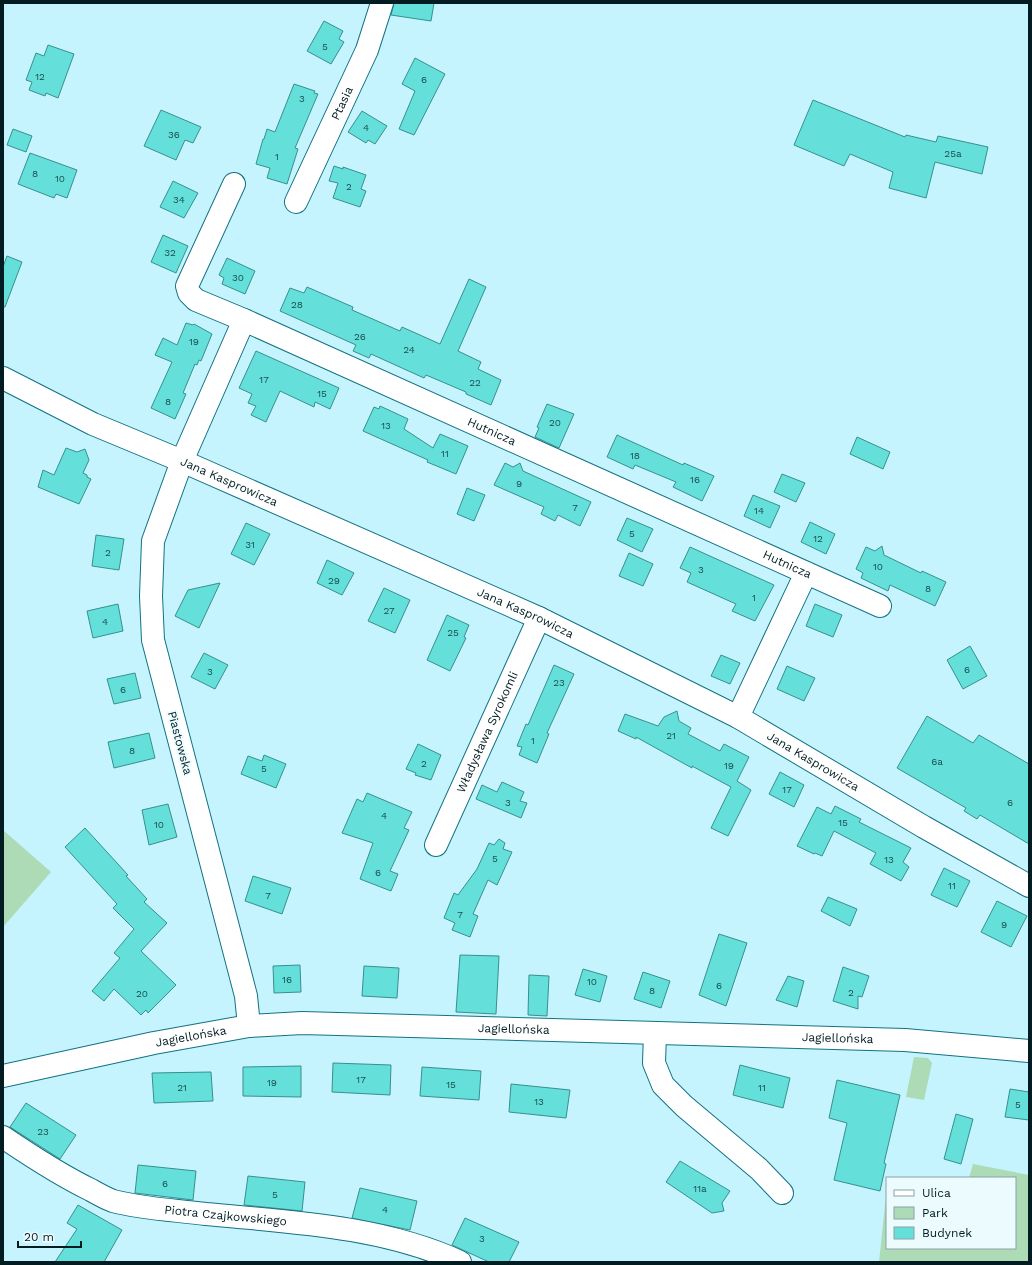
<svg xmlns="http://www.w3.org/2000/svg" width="1032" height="1265" font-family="'Work Sans',sans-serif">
	<rect width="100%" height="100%" fill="#c5f4fe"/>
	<!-- green -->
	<g fill="#acdbb6">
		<path d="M3 830 51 872 3 927Z"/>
		<path d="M914 1057 928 1058 932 1063 924 1100 906 1097Z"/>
		<path d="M973 1164 1029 1175V1262H879L886 1196 887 1248H1015V1178H969Z"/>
	</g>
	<!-- building -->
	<g fill="#64dfda" stroke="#38908d">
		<path d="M394 3H434L431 21 391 15Z"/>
		<path d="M324 21 343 31 339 39 344 42 331 64 307 51Z"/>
		<path d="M48 45 74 54 58 98 46 93 45 96 29 90 32 82 26 80 36 53 44 56Z"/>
		<path d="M415 58 445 74 414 135 399 129 415 91 402 84Z"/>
		<path d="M294 84 315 91 314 93 318 94 295 148 298 149 287 184 267 178 270 168 256 164 263 139H264L267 129 275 132Z"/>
		<path d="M813 100 905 137 906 135 936 142 938 136 988 147 982 174 935 162 926 198 889 188 893 172 850 154 844 166 794 145Z"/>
		<path d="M161 110 201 127 193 143 185 140 176 160 144 146Z"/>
		<path d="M362 111 387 126 375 144 368 140 366 143 348 132Z"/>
		<path d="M13 129 32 136 26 152 7 145Z"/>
		<path d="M30 153 77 170 67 198 56 194 54 198 18 184Z"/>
		<path d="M334 166 343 169V167L366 175 361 189 366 191 360 207 333 198 338 183 329 181Z"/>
		<path d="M173 181 198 193 184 218 160 207Z"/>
		<path d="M163 235 188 246 176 273 151 262Z"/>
		<path d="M7 256 22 262 5 307H3V267Z"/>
		<path d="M227 258 255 271 245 294 222 284 224 278 219 275Z"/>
		<path d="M469 279 486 287 458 351 481 362 478 369 501 380 491 405 466 394V392L426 375 424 378 371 354 369 358 353 351 356 345 280 311 290 288 304 293 307 287 353 307 352 310 400 331 402 327 440 344Z"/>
		<path d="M186 323 193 325 194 324 212 334 201 361 199 360 197 365 195 364 183 393 186 394 175 419 151 408 172 362 155 355 163 338 177 345Z"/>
		<path d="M256 351 339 388 330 409 315 402 314 407 280 391 266 422 251 415 256 406 248 403 252 394 239 388Z"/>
		<path d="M547 404 574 414 559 448 535 437 539 428 537 427Z"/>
		<path d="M380 406 408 419 404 429 433 448 440 434 468 446 456 474 427 462 428 460 363 431 374 407 379 409Z"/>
		<path d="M617 435 683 465 684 463 714 476 702 501 673 487 676 482 635 465 633 469 607 457Z"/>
		<path d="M857 437 890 452 883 469 850 454Z"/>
		<path d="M66 448 77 452 85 449 89 460 83 473 87 475V477L91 479 79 504 38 487 43 470 54 475Z"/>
		<path d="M505 463 513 467 520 463 523 471 591 502 580 526 558 515 555 521 541 514 544 507 494 485Z"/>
		<path d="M782 474 805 483 796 502 774 492Z"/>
		<path d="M467 488 485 495 474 521 457 514Z"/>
		<path d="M753 495 780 506 770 528 744 516Z"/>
		<path d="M627 518 653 529 642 552 617 540Z"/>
		<path d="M810 522 835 534 826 554 801 542Z"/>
		<path d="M246 523 270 534 254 565 231 554Z"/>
		<path d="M96 535 124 539 119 570 92 566Z"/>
		<path d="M882 546 884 555 921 573 922 571 946 582 935 606 890 585 888 591 861 578 863 573 856 569 866 547 875 551Z"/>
		<path d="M690 547 774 585 755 621 732 611 736 604 687 582 691 573 680 568Z"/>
		<path d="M629 553 653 564 643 586 619 576Z"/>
		<path d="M327 560 354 573 342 595 317 583Z"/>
		<path d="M220 583 199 628 175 616 188 590Z"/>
		<path d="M384 588 410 600 395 633 368 621Z"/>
		<path d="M118 604 123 631 93 638 87 611Z"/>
		<path d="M815 604 842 615 833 637 806 626Z"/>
		<path d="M447 615 469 625 464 637 466 638 450 671 427 660Z"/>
		<path d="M970 646 987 676 963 689 947 660Z"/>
		<path d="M204 653 228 665 215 689 191 677Z"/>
		<path d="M721 655 740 663 730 684 711 676Z"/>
		<path d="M554 665 574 674 547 733 549 734 537 763 519 755 522 747 517 746 526 724 528 725Z"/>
		<path d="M787 666 815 678 804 701 777 689Z"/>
		<path d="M135 673 141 698 114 704 107 679Z"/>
		<path d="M677 711 679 721 691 728 688 734 720 751 724 744 749 757 737 781 751 790 728 836 711 828 731 787 692 766V768L636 737V739L618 731 625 714 658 726 664 717Z"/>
		<path d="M927 716 973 743 979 735 1029 764V844L980 815 977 819 964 811 966 808 897 768Z"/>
		<path d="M149 733 155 758 114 768 108 742Z"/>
		<path d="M418 744 441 755 431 780 415 775 416 773 406 769Z"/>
		<path d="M264 755 286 764 276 788 241 774 248 756 262 761Z"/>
		<path d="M780 772 804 785 794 807 769 794Z"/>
		<path d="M502 782 524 792 520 801 527 803 521 818 476 799 482 785 497 792Z"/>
		<path d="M367 793 412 812 404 828 409 830 390 871 398 874 391 891 360 879 373 843 342 833 357 799 363 802Z"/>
		<path d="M168 804 177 837 149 845 142 810Z"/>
		<path d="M835 806 861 819 859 822 911 848 903 862 909 867 901 881 870 864 876 853 834 831 822 856 815 853 814 854 797 846 817 807 831 814Z"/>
		<path d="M85 828 128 875 126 876 147 899 144 902 167 923 141 951 176 985 148 1013 146 1010 141 1015 114 989 104 1001 92 991 120 958 114 953 134 929 113 908 117 904 65 847Z"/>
		<path d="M499 839 505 843 503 849 512 852 497 885 488 880 473 914 478 916 470 937 452 930 455 923 444 918 454 893 458 895 477 869 489 843 494 845Z"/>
		<path d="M944 868 970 881 957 907 931 895Z"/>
		<path d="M253 876 291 888 282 914 245 901Z"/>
		<path d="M828 897 857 909 850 926 821 911Z"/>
		<path d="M997 901 1027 916 1011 947 981 932Z"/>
		<path d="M719 934 747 943 726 1006 699 995Z"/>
		<path d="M460 955 499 956 496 1014 456 1012Z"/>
		<path d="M300 965 301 992 274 993 273 966Z"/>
		<path d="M364 966 399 968 397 998 362 996Z"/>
		<path d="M843 967 869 976 862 997 858 996V1009L833 1001Z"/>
		<path d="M583 969 607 976 600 1002 575 995Z"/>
		<path d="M643 972 670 981 661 1008 634 999Z"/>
		<path d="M529 975 549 976 547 1016 528 1015Z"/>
		<path d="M788 976 804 981 797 1007 776 1000Z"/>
		<path d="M333 1063 391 1065 390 1095 332 1092Z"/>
		<path d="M740 1065 790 1078 783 1108 733 1095Z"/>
		<path d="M301 1066V1097L243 1096V1067Z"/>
		<path d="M422 1067 481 1071 479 1100 420 1096Z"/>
		<path d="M211 1072 213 1101 154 1103 152 1073Z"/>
		<path d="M837 1080 900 1095 884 1163 886 1164 880 1191 834 1180 847 1123 829 1118Z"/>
		<path d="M511 1084 570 1090 566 1118 509 1112Z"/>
		<path d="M1010 1089 1029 1092V1120L1005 1117Z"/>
		<path d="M26 1103 76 1135 60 1159 10 1127Z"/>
		<path d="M956 1114 973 1119 961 1164 944 1159Z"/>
		<path d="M680 1161 730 1191 722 1203 724 1211 712 1213 666 1182Z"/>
		<path d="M138 1165 196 1171 193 1200 135 1193Z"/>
		<path d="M248 1176 305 1182 302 1211 244 1205Z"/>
		<path d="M360 1188 417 1201 410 1230 352 1218Z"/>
		<path d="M78 1205 122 1230 104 1262H55L77 1229 67 1223Z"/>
		<path d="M465 1218 519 1242 509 1262H489L452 1245Z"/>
	</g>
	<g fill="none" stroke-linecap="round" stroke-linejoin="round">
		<!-- minor casing -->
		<g stroke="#137280" stroke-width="24">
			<g id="minor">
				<path d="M234 184 187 286 189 293 196 300 244 320"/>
				<path id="s1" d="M296 202 367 50 382 3"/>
				<path id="s2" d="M3 378 93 424 182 461 539 618 738 717 924 827 1029 886"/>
				<path d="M738 717 806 573"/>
				<path id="s3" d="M436 845 539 618"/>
				<path id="s4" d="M249 1026 246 996 153 640 151 596 153 541 182 461 244 320 880 606"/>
				<path d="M655 1033 654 1063 663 1085 684 1106 759 1169 782 1193"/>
				<path id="s5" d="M3 1076 154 1043 249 1026 302 1023 905 1040 1029 1051"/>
				<path id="s6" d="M3 1137C31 1156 60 1175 91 1190 98 1194 105 1198 113 1201 143 1209 175 1210 206 1214 289 1222 383 1226 460 1262"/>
			</g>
		</g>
		<!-- minor -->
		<use href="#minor" stroke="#fff" stroke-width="22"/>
	</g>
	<g text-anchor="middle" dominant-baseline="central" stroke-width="4" stroke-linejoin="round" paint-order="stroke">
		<!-- number labels -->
		<g font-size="10" fill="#1a4d4f">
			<text x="325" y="46">5</text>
			<text x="40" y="76">12</text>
			<text x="424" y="79">6</text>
			<text x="302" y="98">3</text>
			<text x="366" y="127">4</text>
			<text x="174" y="134">36</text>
			<text x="953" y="153">25a</text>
			<text x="277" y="156">1</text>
			<text x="35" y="173">8</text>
			<text x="60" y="178">10</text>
			<text x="349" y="186">2</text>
			<text x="179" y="199">34</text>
			<text x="170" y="252">32</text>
			<text x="238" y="277">30</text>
			<text x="297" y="304">28</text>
			<text x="360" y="336">26</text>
			<text x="194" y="341">19</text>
			<text x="409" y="349">24</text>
			<text x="264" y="379">17</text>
			<text x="475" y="382">22</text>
			<text x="322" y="393">15</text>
			<text x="168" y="401">8</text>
			<text x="555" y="422">20</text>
			<text x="386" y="425">13</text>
			<text x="445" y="453">11</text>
			<text x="635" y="455">18</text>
			<text x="695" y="479">16</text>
			<text x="519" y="483">9</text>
			<text x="575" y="507">7</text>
			<text x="759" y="510">14</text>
			<text x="632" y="533">5</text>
			<text x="818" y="538">12</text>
			<text x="250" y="544">31</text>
			<text x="108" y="552">2</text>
			<text x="878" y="566">10</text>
			<text x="701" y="569">3</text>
			<text x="334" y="580">29</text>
			<text x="928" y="588">8</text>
			<text x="754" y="597">1</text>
			<text x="389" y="610">27</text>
			<text x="105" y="621">4</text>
			<text x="453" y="632">25</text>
			<text x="967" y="669">6</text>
			<text x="210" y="671">3</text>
			<text x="559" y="682">23</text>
			<text x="123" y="689">6</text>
			<text x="671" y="735">21</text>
			<text x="533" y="740">1</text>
			<text x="132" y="750">8</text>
			<text x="937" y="761">6a</text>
			<text x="424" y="763">2</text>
			<text x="729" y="765">19</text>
			<text x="264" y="768">5</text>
			<text x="787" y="789">17</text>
			<text x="508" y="802">3</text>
			<text x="1010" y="802">6</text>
			<text x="384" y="815">4</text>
			<text x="843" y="822">15</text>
			<text x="159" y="824">10</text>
			<text x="495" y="858">5</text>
			<text x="889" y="859">13</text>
			<text x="378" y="872">6</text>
			<text x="952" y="885">11</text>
			<text x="268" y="895">7</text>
			<text x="460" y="914">7</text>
			<text x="1004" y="924">9</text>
			<text x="287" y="979">16</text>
			<text x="592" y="981">10</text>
			<text x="719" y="985">6</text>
			<text x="652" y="990">8</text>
			<text x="851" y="992">2</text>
			<text x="142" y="993">20</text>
			<text x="361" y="1079">17</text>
			<text x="272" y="1082">19</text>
			<text x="451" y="1084">15</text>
			<text x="182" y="1087">21</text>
			<text x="762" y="1087">11</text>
			<text x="539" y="1101">13</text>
			<text x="1018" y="1104">5</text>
			<text x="43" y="1131">23</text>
			<text x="165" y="1183">6</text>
			<text x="700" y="1188">11a</text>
			<text x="275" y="1194">5</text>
			<text x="385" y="1209">4</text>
			<text x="482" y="1238">3</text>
		</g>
		<!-- street labels -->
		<g font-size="12" fill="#021c21" stroke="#ecfbfe">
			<text stroke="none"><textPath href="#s1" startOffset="109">Ptasia</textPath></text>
			<text stroke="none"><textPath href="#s4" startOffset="1008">Hutnicza</textPath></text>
			<text stroke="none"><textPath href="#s2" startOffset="249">Jana Kasprowicza</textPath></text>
			<text stroke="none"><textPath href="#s4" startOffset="1332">Hutnicza</textPath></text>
			<text stroke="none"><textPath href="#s2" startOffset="573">Jana Kasprowicza</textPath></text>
			<text stroke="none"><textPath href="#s3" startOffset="124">Władysława Syrokomli</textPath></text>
			<text transform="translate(180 743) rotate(75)">Piastowska</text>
			<text stroke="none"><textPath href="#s2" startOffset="897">Jana Kasprowicza</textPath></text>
			<text stroke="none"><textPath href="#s5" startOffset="516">Jagiellońska</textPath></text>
			<text stroke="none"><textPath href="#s5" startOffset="192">Jagiellońska</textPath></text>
			<text stroke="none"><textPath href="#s5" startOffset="840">Jagiellońska</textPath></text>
			<text stroke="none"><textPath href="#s6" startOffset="241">Piotra Czajkowskiego</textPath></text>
		</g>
	</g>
	<!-- border -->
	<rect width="1032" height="1265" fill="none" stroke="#021c21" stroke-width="8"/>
	<!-- legend -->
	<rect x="886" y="1177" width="130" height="72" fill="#ecfbfe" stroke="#8ea2a6"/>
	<rect x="894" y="1190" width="20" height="6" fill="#ffffff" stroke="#8ea2a6"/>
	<text x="922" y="1197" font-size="12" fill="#021c21">Ulica</text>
	<rect x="894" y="1207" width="20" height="12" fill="#acdbb6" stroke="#8ea2a6"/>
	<text x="922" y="1217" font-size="12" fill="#021c21">Park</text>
	<rect x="894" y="1227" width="20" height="12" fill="#64dfda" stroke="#8ea2a6"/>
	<text x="922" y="1237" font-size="12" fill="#021c21">Budynek</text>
	<!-- scale -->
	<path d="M18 1241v6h63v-6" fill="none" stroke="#021c21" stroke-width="2"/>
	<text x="24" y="1241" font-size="12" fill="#021c21" stroke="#ecfbfe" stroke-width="3" paint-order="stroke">20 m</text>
</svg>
